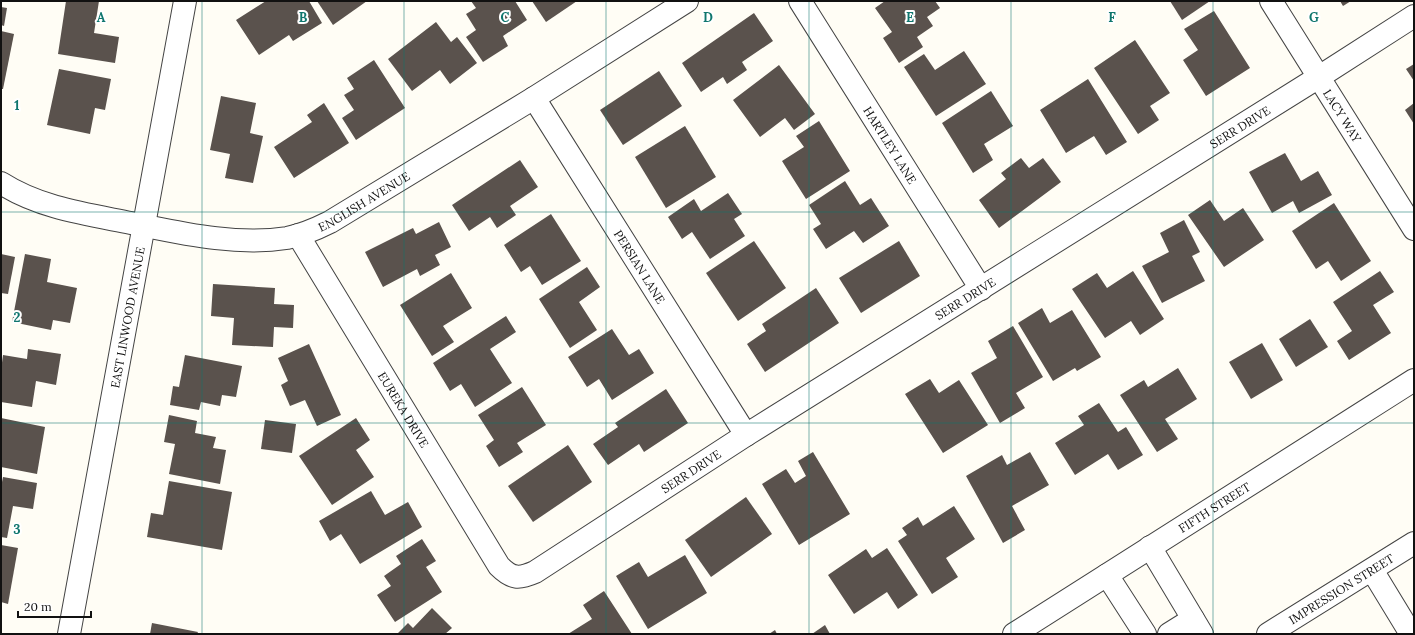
<svg xmlns="http://www.w3.org/2000/svg" width="1415" height="635" font-family="Lora,serif">
	<rect width="100%" height="100%" fill="#fffdf5"/>
	<!-- building -->
	<g fill="#5a524d">
		<path d="M66 1H99L94 33 119 37 115 63 58 54Z"/>
		<path d="M266 1H309L322 23 293 41 289 35 259 55 236 20Z"/>
		<path d="M317 1H367L333 25Z"/>
		<path d="M471 1H515L527 20 503 36 508 46 483 62 466 37 476 30 466 14 476 8Z"/>
		<path d="M532 1H577L546 22Z"/>
		<path d="M885 1H935L940 8 927 17 933 26 917 37 923 47 899 63 883 38 892 32 875 8Z"/>
		<path d="M1170 1H1210L1182 20Z"/>
		<path d="M1340 1H1351L1343 6Z"/>
		<path d="M1 7 7 8 4 26 1 25Z"/>
		<path d="M1214 11 1250 68 1206 96 1183 60 1198 50 1184 29Z"/>
		<path d="M754 13 773 41 742 62 747 70 727 84 723 77 701 92 682 63Z"/>
		<path d="M436 22 451 42 457 37 477 63 450 84 440 70 412 91 388 59Z"/>
		<path d="M1 31 14 34 3 89H1Z"/>
		<path d="M1135 40 1170 93 1150 106 1159 120 1138 134 1094 68Z"/>
		<path d="M964 51 986 84 936 116 904 67 924 54 935 70Z"/>
		<path d="M374 60 405 108 356 140 342 118 354 110 344 95 354 89 347 78Z"/>
		<path d="M1414 64V81L1406 69Z"/>
		<path d="M779 65 815 114 794 130 785 118 760 137 733 100Z"/>
		<path d="M59 69 111 79 105 110 95 108 90 134 47 125Z"/>
		<path d="M659 71 682 106 623 145 600 110Z"/>
		<path d="M1088 79 1127 142 1106 155 1094 136 1066 153 1040 110Z"/>
		<path d="M991 91 1013 126 984 144 993 160 973 173 942 123Z"/>
		<path d="M221 96 256 103 250 133 263 136 253 183 225 178 230 154 210 150Z"/>
		<path d="M324 103 349 143 294 178 274 147 312 122 307 115Z"/>
		<path d="M1414 103V124L1405 110Z"/>
		<path d="M819 121 850 171 806 199 782 161 804 147 796 136Z"/>
		<path d="M685 126 716 177 666 208 635 157Z"/>
		<path d="M1285 153 1301 181 1318 171 1332 195 1299 213 1293 201 1272 213 1249 172Z"/>
		<path d="M1021 158 1029 168 1043 158 1061 182 999 228 979 200 1006 179 1001 173Z"/>
		<path d="M520 160 538 187 510 206 516 215 497 228 490 217 469 231 452 205Z"/>
		<path d="M845 181 860 205 871 198 889 226 863 243 854 231 826 249 813 229 821 224 809 205Z"/>
		<path d="M728 193 742 214 734 219 745 236 710 259 692 232 682 239 668 217 694 199 701 211Z"/>
		<path d="M1210 200 1224 221 1243 208 1264 240 1224 267 1188 215Z"/>
		<path d="M1334 203 1371 261 1341 281 1328 261 1316 269 1292 231Z"/>
		<path d="M551 214 581 261 542 285 530 266 521 272 504 245Z"/>
		<path d="M1184 220 1200 252 1192 256 1205 281 1162 303 1142 266 1169 252 1160 233Z"/>
		<path d="M439 222 451 247 435 255 440 265 420 276 417 269 383 287 365 252 413 228 416 234Z"/>
		<path d="M754 241 786 288 738 321 706 273Z"/>
		<path d="M899 241 920 276 861 313 839 278Z"/>
		<path d="M1 254 15 257 8 294 1 293Z"/>
		<path d="M25 254 51 259 47 282 77 288 70 323 53 320 51 330 12 322Z"/>
		<path d="M587 267 600 287 579 302 597 330 570 348 539 299Z"/>
		<path d="M1133 271 1164 319 1140 335 1131 321 1105 338 1072 289 1097 273 1107 288Z"/>
		<path d="M1380 271 1394 292 1373 305 1391 333 1349 360 1337 341 1352 331 1333 302Z"/>
		<path d="M451 273 472 308 443 326 454 342 432 356 400 305Z"/>
		<path d="M213 284 275 288 274 304 294 305 293 328 274 327 273 347 232 345 234 318 211 316Z"/>
		<path d="M816 288 839 323 765 372 747 344 766 331 762 324Z"/>
		<path d="M1042 308 1050 323 1072 310 1101 357 1077 371 1075 368 1053 381 1018 323Z"/>
		<path d="M506 316 516 332 490 349 512 383 475 407 461 384 450 391 433 363Z"/>
		<path d="M1310 319 1328 347 1296 367 1279 339Z"/>
		<path d="M1013 326 1043 377 1016 393 1025 408 1000 423 971 373 997 358 988 341Z"/>
		<path d="M612 329 629 355 639 349 654 373 612 400 599 379 587 387 568 357Z"/>
		<path d="M1262 343 1283 380 1251 399 1229 362Z"/>
		<path d="M309 344 341 415 317 426 305 400 290 406 281 385 288 381 278 358Z"/>
		<path d="M28 349 61 354 56 385 36 381 32 407 1 402V370L3 355 27 359Z"/>
		<path d="M185 355 242 366 236 397 222 395 220 406 201 402 199 410 170 405 173 386 179 387Z"/>
		<path d="M1178 368 1197 399 1165 419 1178 439 1157 452 1120 395 1144 380 1148 387Z"/>
		<path d="M930 379 939 393 959 380 988 425 943 453 905 394Z"/>
		<path d="M522 387 546 425 517 443 523 452 499 467 486 446 494 440 478 415Z"/>
		<path d="M666 389 688 423 644 452 639 444 608 465 593 444 618 427 615 423Z"/>
		<path d="M1099 403 1118 432 1126 427 1143 455 1118 470 1108 454 1075 475 1055 443 1084 425 1078 416Z"/>
		<path d="M169 415 197 421 195 433 216 437 213 448 226 450 220 484 169 474 175 444 164 442Z"/>
		<path d="M1 418 45 427 37 474 1 467Z"/>
		<path d="M356 418 370 440 356 450 374 477 332 505 299 456Z"/>
		<path d="M265 420 296 424 292 453 261 449Z"/>
		<path d="M568 445 592 482 533 522 508 486Z"/>
		<path d="M813 452 850 514 799 545 762 484 786 469 795 483 806 476 798 461Z"/>
		<path d="M1030 452 1049 485 1012 506 1025 530 1003 543 966 476 1002 455 1007 465Z"/>
		<path d="M3 477 37 483 33 509 13 506 7 538 1 537V487Z"/>
		<path d="M169 481 232 492 222 550 147 537 151 513 163 515Z"/>
		<path d="M371 491 385 515 408 502 422 527 360 564 341 534 330 541 319 521Z"/>
		<path d="M746 497 772 534 711 577 685 540Z"/>
		<path d="M954 506 975 539 946 558 958 577 932 594 898 541 907 535 902 528 918 517 923 526Z"/>
		<path d="M422 539 436 561 426 567 442 592 395 622 377 595 391 586 384 576 401 564 396 556Z"/>
		<path d="M1 545 18 548 8 604 1 602Z"/>
		<path d="M887 548 918 595 898 609 887 592 854 614 828 575 866 549 872 558Z"/>
		<path d="M685 555 707 593 648 629 616 576 639 562 648 577Z"/>
		<path d="M604 591 632 634H568L592 619 583 605Z"/>
		<path d="M432 608 452 628 445 634H397L408 623 413 628Z"/>
		<path d="M152 623 198 632 197 634H150Z"/>
		<path d="M825 625 830 634H812Z"/>
		<path d="M775 630 777 634H769Z"/>
	</g>
	<g fill="none" stroke-linecap="round" stroke-linejoin="round">
		<!-- minor casing -->
		<g stroke="#444" stroke-width="24">
			<g id="minor">
				<path id="s1" d="M800 1 981 289"/>
				<path id="s2" d="M1271 1 1414 229"/>
				<path id="s3" d="M534 98 746 435"/>
				<path id="s4" d="M1 183C40 208 86 214 131 223 181 233 235 246 287 238 302 235 316 229 330 222L534 98 687 1"/>
				<path id="s5" d="M298 235 499 566C512 579 519 579 535 572L746 435 1319 77 1414 16"/>
				<path d="M1150 547 1202 634"/>
				<path d="M1372 570 1411 634"/>
				<path d="M1107 575 1145 634"/>
				<path id="s6" d="M69 634 185 1"/>
				<path id="s7" d="M1014 634 1414 380"/>
				<path d="M1169 634 1193 619"/>
				<path id="s8" d="M1268 634 1414 543"/>
			</g>
		</g>
		<!-- minor -->
		<use href="#minor" stroke="#fff" stroke-width="22"/>
	</g>
	<!-- grid -->
	<path fill="none" stroke="#0f766e" stroke-width="1" stroke-opacity="0.55" d="M202 1V634M404 1V634M606 1V634M809 1V634M1011 1V634M1213 1V634M1 212H1414M1 423H1414"/>
	<g text-anchor="middle" dominant-baseline="central" stroke-width="4" stroke-linejoin="round" paint-order="stroke">
		<!-- street labels -->
		<g font-size="12" fill="#111" stroke="#fff">
			<text stroke="none"><textPath href="#s2" startOffset="135">LACY WAY</textPath></text>
			<text stroke="none"><textPath href="#s5" startOffset="1261">SERR DRIVE</textPath></text>
			<text stroke="none"><textPath href="#s1" startOffset="170">HARTLEY LANE</textPath></text>
			<text stroke="none"><textPath href="#s4" startOffset="380">ENGLISH AVENUE</textPath></text>
			<text stroke="none"><textPath href="#s3" startOffset="199">PERSIAN LANE</textPath></text>
			<text stroke="none"><textPath href="#s5" startOffset="937">SERR DRIVE</textPath></text>
			<text stroke="none"><textPath href="#s6" startOffset="322">EAST LINWOOD AVENUE</textPath></text>
			<text stroke="none"><textPath href="#s5" startOffset="204">EUREKA DRIVE</textPath></text>
			<text stroke="none"><textPath href="#s5" startOffset="613">SERR DRIVE</textPath></text>
			<text stroke="none"><textPath href="#s7" startOffset="237">FIFTH STREET</textPath></text>
			<text stroke="none"><textPath href="#s8" startOffset="86">IMPRESSION STREET</textPath></text>
		</g>
	</g>
	<g font-size="13" text-anchor="middle" font-weight="bold" fill="#0f766e" stroke="#fff" stroke-width="4" stroke-linejoin="round" paint-order="stroke">
		<text x="101" y="22">A</text>
		<text x="303" y="22">B</text>
		<text x="505" y="22">C</text>
		<text x="708" y="22">D</text>
		<text x="910" y="22">E</text>
		<text x="1112" y="22">F</text>
		<text x="1314" y="22">G</text>
		<text x="17" y="110">1</text>
		<text x="17" y="322">2</text>
		<text x="17" y="534">3</text>
	</g>
	<!-- border -->
	<rect width="1415" height="635" fill="none" stroke="#111111" stroke-width="4"/>
	<!-- scale -->
	<path d="M18 611v6h73v-6" fill="none" stroke="#111111" stroke-width="2"/>
	<text x="24" y="611" font-size="12" fill="#111111" stroke="#ffffff" stroke-width="3" paint-order="stroke">20 m</text>
</svg>
